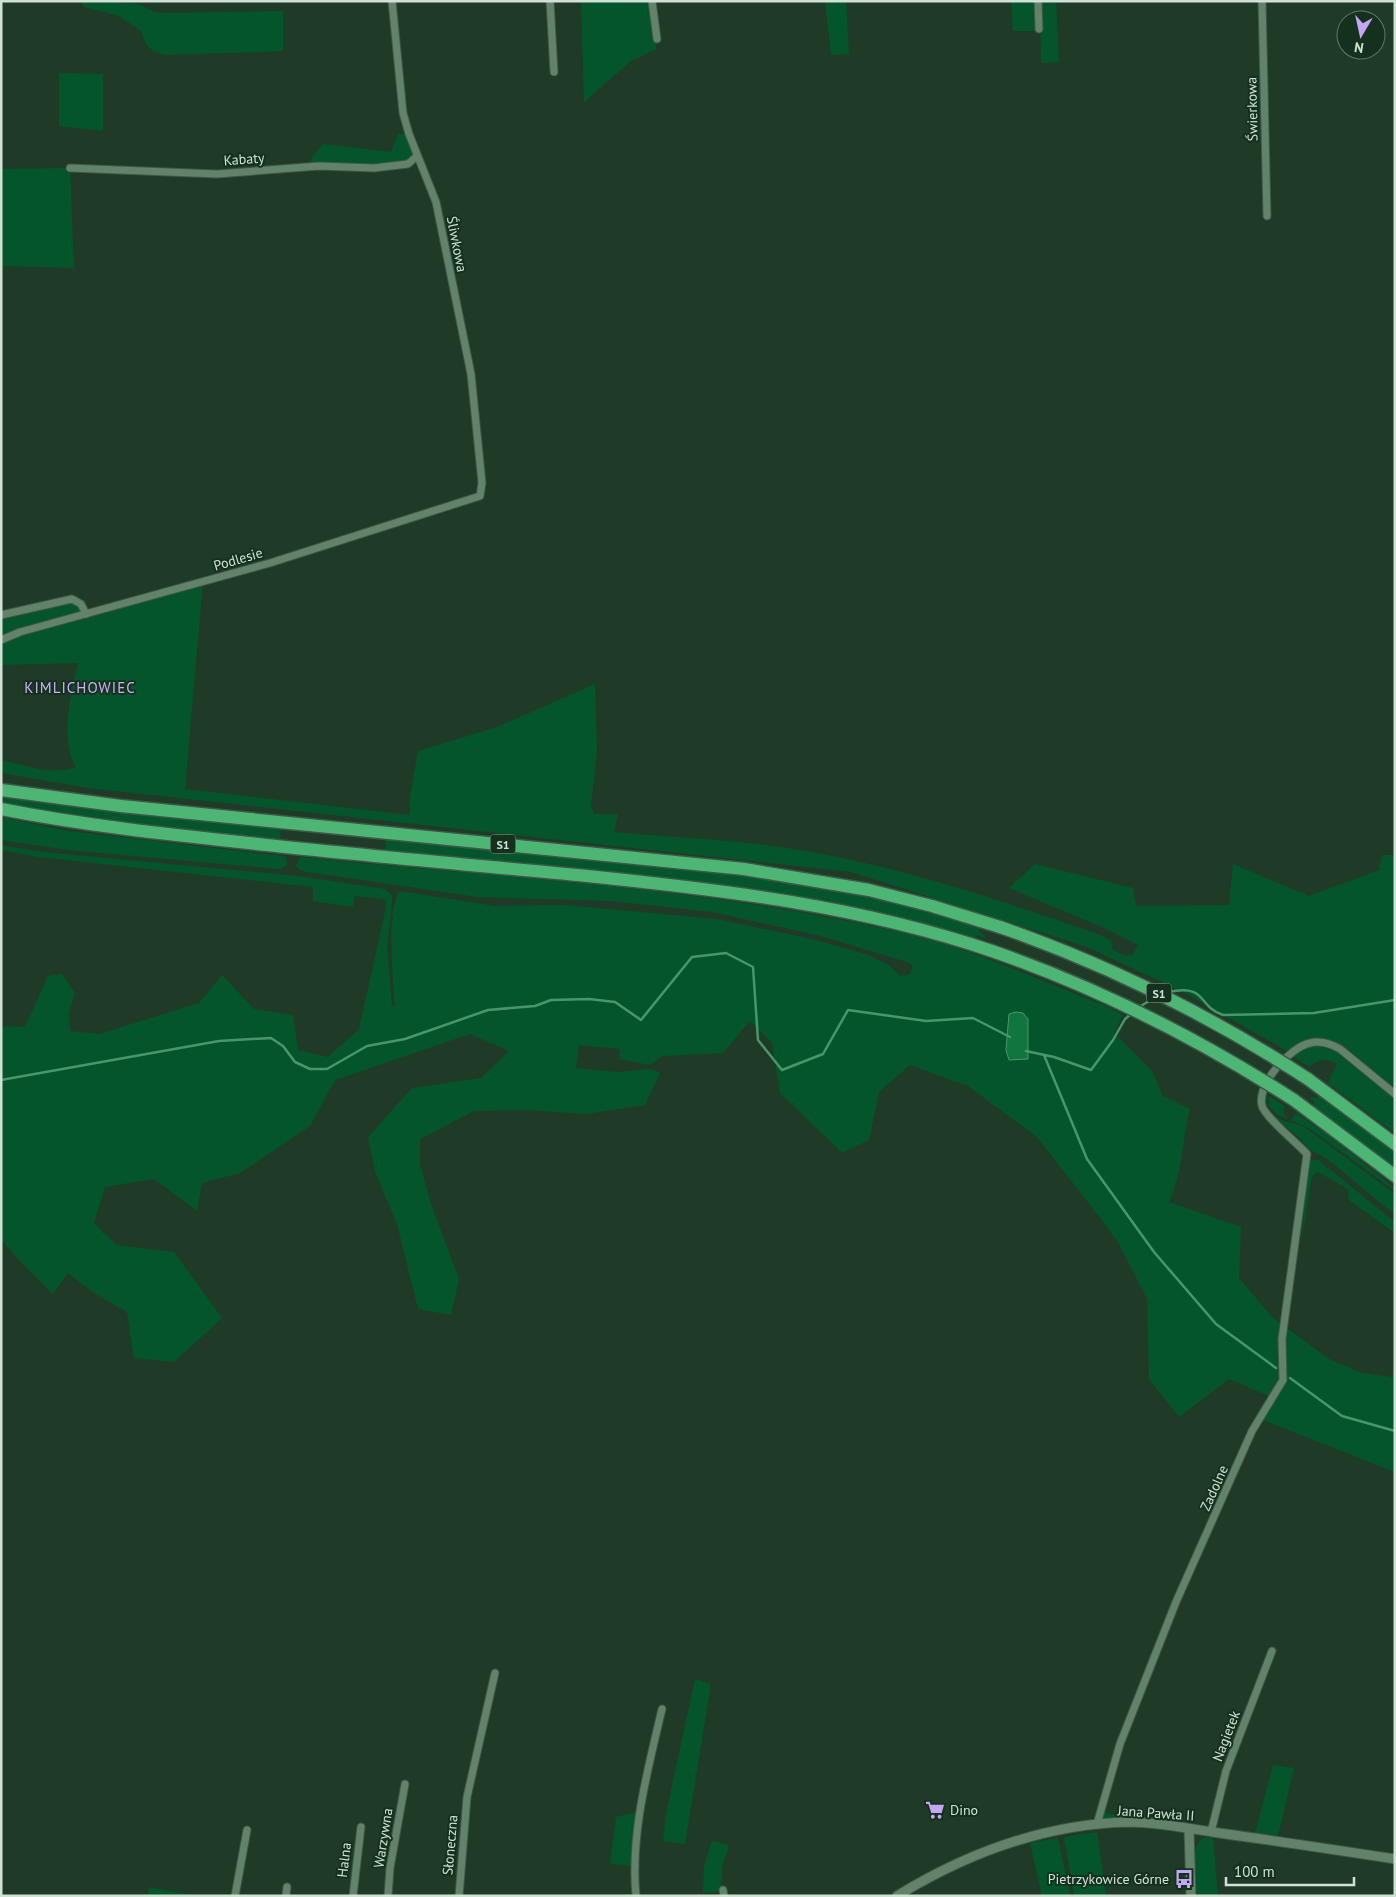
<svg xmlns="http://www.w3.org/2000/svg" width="1396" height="1897" font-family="'PT Sans',sans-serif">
	<rect width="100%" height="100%" fill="#1f3b28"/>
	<!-- green -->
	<g fill="#04552c">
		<path d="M80 1 138 4 157 13 283 11V51L165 55C150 51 145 46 141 31L119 16 84 7Z"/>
		<path d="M581 1H650L656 49 631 61 584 102Z"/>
		<path d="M825 1H846L849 54 831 55Z"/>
		<path d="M1011 1H1036L1037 31H1013Z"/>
		<path d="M1040 1H1056L1059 62 1041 63Z"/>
		<path d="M59 73 103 74V131L59 126Z"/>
		<path d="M398 134H409L417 156 408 164 309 167 312 157 323 144 391 152Z"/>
		<path d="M70 168 74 268 1 266V169Z"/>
		<path d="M203 582 185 789 410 815V797L418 751 497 727 595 684 597 750 591 806 594 814H618L614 832C667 837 720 839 773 846 885 861 994 898 1101 935L1111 941 1113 950 1126 956 1132 955 1138 945 1102 927 1009 888 1035 864 1133 888 1136 906 1229 905 1233 864 1309 896 1379 870 1382 855H1395V1088L1340 1044C1319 1036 1304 1037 1287 1051L1185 993 1087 947 851 872 88 788 1 773V760C25 765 52 776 76 767 59 738 71 694 78 663L1 665V615L72 599 87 614Z"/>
		<path d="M1 795 91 808 279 828 281 829 280 840 204 833 94 819 1 803Z"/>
		<path d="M1 817 69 831 285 856 288 864 281 869H277L68 850 1 840Z"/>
		<path d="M386 839 752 876 861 894 980 927 979 931 985 936V938L977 935 975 939 878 913 776 893 682 881 389 852 385 850Z"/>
		<path d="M1 845 43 852 298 876 385 889 392 895V901L387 947 392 1006 395 1005C393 983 386 906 400 891L495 906 564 905 717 919 812 939 866 954 889 965 900 976 909 975 913 967 910 963 821 936 712 912 611 901 477 897 301 871 296 866 300 857C504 878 712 887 912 935 978 951 1043 982 1106 1006L1123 1015 1114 1033 1152 1071 1163 1096 1190 1109C1182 1140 1183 1173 1169 1202L1241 1227 1239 1278 1272 1317 1329 1359 1362 1373 1392 1377 1395 1368V1472L1263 1420 1276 1399 1229 1379 1179 1417 1149 1379 1147 1299 1119 1244 1101 1219 1037 1137 968 1086 910 1065 879 1092 869 1140 842 1153 780 1093 772 1043 750 1021 723 1053 662 1056 650 1065 619 1059 620 1049 579 1045 576 1068 618 1072 650 1069 660 1073 645 1105 586 1114 527 1110 474 1111 420 1139V1165L432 1207 459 1279 451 1315 418 1309 397 1224 375 1171 368 1137 412 1088 481 1078 509 1051 470 1034 335 1080 310 1126 240 1173 202 1183 197 1211 154 1179 105 1187 94 1223 117 1245 174 1252 222 1318 174 1362 134 1358 127 1312 94 1293 68 1273 53 1294 14 1255 1 1239V1026L25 1027 48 976 62 974 75 993 69 1013 70 1031 99 1034 199 1003 222 975 254 1009 293 1015 298 1050 328 1057 359 1029 386 908 384 899 355 896 353 907 313 901V887L38 857 1 850Z"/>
		<path d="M1317 1046 1335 1051 1395 1099V1133L1328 1083 1337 1064C1327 1058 1318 1058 1310 1067L1292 1056 1307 1047Z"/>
		<path d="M1265 1094 1267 1095V1107L1273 1115 1284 1121 1303 1126 1395 1194V1215L1330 1161 1309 1149 1301 1139 1272 1116 1265 1105Z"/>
		<path d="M1320 1094 1394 1150 1395 1169 1313 1106 1315 1102 1310 1099 1312 1097 1317 1098Z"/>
		<path d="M1269 1096 1285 1106 1283 1112 1286 1118 1291 1120 1296 1113 1329 1136 1395 1188V1191L1309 1128 1276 1114 1269 1106Z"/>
		<path d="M1313 1160H1318L1395 1222V1233L1349 1200 1348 1189 1318 1172 1314 1174 1311 1181 1301 1245 1308 1170 1309 1161Z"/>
		<path d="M695 1679 711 1684 685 1844 663 1841 666 1814Z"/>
		<path d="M1273 1765 1294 1768 1278 1836 1255 1833Z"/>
		<path d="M1104 1807 1105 1812C1117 1817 1133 1813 1144 1807L1141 1818C1130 1818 1111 1823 1102 1816Z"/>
		<path d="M639 1811 634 1866 610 1864 616 1817Z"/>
		<path d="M1097 1832 1106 1896H1074L1064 1837Z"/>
		<path d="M1205 1837H1213L1218 1896H1197C1196 1879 1187 1847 1205 1837Z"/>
		<path d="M1058 1838 1070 1896H1042L1030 1843Z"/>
		<path d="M712 1841 729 1845 722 1866 721 1891 703 1893 704 1866Z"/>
		<path d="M149 1887 191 1895V1896H148Z"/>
	</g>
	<!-- water -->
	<path fill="#10753f" stroke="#4a966c" d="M1016 1012 1023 1013 1028 1019V1059L1009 1060 1006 1050 1009 1014Z"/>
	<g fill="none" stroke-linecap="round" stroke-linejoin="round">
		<!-- stream -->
		<g stroke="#4a966c" stroke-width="2.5">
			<path d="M1168 992C1209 984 1196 1006 1223 1015L1314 1013 1395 1000"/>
			<path d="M1139 1007 1156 997"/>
			<path d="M1026 1051 1054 1057 1091 1070 1113 1040 1125 1019 1131 1014"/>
			<path d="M1044 1055 1087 1159 1154 1252 1216 1324 1276 1368"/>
			<path d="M1 1080 219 1041 271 1038 283 1046 295 1062 310 1069H327L367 1046 405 1039 488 1010 535 1006 551 1000 589 999 615 1002 641 1020 692 957 726 953 753 967 758 1040 782 1070 823 1054 848 1010 926 1021 973 1018 1010 1037"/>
			<path d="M1290 1378 1342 1416 1395 1431"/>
		</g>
		<!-- minor casing -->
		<g stroke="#3e5847" stroke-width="9">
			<g id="minor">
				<path d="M550 1 554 72"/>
				<path d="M652 1 657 39"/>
				<path d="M1038 1 1039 29"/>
				<path d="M1262 1 1267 216"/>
				<path d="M70 168 217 174 319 166 374 168 408 164 417 156"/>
				<path d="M1 615 72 599 81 604 86 614"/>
				<path d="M1 640 20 632 270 563 480 496 482 483 471 374 436 202 409 134 403 113 392 1"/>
				<path d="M1097 1824 1120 1744 1176 1602 1252 1431 1283 1380 1282 1339 1307 1154C1297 1143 1266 1118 1262 1106 1256 1085 1290 1047 1310 1043 1321 1040 1331 1044 1340 1049L1395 1094"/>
				<path d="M1211 1832 1226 1771 1272 1651"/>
				<path d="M723 1890 724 1896"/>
				<path d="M235 1896 247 1830"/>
				<path d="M286 1896 287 1887"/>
				<path d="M353 1896 361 1827"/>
				<path d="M388 1896 390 1868 405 1784"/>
				<path d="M459 1896 467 1797 495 1673"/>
				<path d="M636 1896C630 1834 648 1769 662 1709"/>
			</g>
		</g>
		<!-- tertiary casing -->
		<g stroke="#3e5847" stroke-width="11">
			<g id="tertiary">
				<path d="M1189 1829 1191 1896"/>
				<path d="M897 1896C967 1853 1046 1824 1129 1822 1158 1822 1190 1829 1219 1833 1277 1841 1336 1850 1395 1859"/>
			</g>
		</g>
		<!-- motorway casing -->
		<g stroke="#3e5847" stroke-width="15">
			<g id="motorway">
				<path d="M1 790 121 806 744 869 869 890 932 906 1000 927"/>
				<path d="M1 809C92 827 184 836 276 846 379 857 483 866 587 876 724 890 860 906 992 951"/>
				<path d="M1308 1079 1395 1144"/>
				<path d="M1294 1100 1395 1176"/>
			</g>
		</g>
		<!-- minor -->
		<use href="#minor" stroke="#63826c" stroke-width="7"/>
		<!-- tertiary -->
		<use href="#tertiary" stroke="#63826c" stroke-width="9"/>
		<!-- motorway -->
		<use href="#motorway" stroke="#4eb675" stroke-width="12"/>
		<!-- motorway-bridge casing -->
		<g stroke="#3e5847" stroke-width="15" stroke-linecap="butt">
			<g id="motorway-bridge">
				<path d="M1000 927C1109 965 1211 1016 1308 1079"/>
				<path d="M992 951C1099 988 1199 1039 1294 1100"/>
			</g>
		</g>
		<!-- motorway-bridge -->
		<use href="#motorway-bridge" stroke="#4eb675" stroke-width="12"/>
	</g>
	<!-- icons -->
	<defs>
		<g id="supermarket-bare" transform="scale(1.5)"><path d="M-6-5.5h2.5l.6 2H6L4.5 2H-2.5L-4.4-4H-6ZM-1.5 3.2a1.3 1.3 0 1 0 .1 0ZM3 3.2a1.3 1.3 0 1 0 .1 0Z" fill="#c5a6f0" stroke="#14311e" stroke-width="2.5" paint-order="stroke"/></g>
		<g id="bus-bare" transform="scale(1.5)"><path d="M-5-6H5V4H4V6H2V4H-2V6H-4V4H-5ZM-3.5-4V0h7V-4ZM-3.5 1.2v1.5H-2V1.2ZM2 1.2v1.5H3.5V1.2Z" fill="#c5a6f0" stroke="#14311e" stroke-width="2.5" paint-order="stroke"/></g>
	</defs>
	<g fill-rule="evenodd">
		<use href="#supermarket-bare" x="935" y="1810"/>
		<use href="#bus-bare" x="1184" y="1879"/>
	</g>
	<g text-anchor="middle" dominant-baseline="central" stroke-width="4" stroke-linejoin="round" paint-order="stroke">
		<!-- shield labels -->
		<g fill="#14311e" stroke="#98ad9e" stroke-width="1">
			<rect x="490.5" y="834.5" width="25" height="19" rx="4"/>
			<rect x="1146.5" y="983.5" width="25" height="19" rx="4"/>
		</g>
		<g font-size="12" font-weight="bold" fill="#d1e2d5">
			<text x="503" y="844">S1</text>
			<text x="1159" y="993">S1</text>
		</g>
		<!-- street labels -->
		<g font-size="14" fill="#d1e2d5" stroke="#14311e">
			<text transform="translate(1252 109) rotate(-91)">Świerkowa</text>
			<text transform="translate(244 159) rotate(-4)">Kabaty</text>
			<text transform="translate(457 244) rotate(79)">Śliwkowa</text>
			<text transform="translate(238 559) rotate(-16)">Podlesie</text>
			<text transform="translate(1214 1488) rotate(-66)">Zadolne</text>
			<text transform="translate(1226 1736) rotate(-69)">Nagietek</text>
			<text transform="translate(1156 1813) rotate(4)">Jana Pawła II</text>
			<text transform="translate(383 1838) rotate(-81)">Warzywna</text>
			<text transform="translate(450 1845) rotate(-85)">Słoneczna</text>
			<text transform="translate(344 1860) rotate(-83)">Halna</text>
		</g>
		<!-- poi labels -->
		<g font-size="14" fill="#d1e2d5" stroke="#14311e" text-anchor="start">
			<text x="950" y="1810">Dino</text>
			<text x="1169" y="1879" text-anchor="end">Pietrzykowice Górne</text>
		</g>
		<!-- neighbourhood labels -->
		<g font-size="15" letter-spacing="1" fill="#cdb1f6" stroke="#14311e">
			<text x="80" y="687">KIMLICHOWIEC</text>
		</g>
	</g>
	<!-- border -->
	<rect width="1396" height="1897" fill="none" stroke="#d1e2d5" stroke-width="5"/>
	<!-- north arrow -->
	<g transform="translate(1361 35) rotate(189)"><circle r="24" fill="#14311e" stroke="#607867"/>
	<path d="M0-4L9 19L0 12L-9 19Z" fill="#c5a6f0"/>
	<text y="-8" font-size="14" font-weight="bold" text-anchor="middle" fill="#d1e2d5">N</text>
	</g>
	<!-- scale -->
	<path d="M1226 1877v8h128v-8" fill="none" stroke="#d1e2d5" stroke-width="2.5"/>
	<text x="1234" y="1877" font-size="15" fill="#d1e2d5" stroke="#14311e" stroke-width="4" paint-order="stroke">100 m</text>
</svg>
